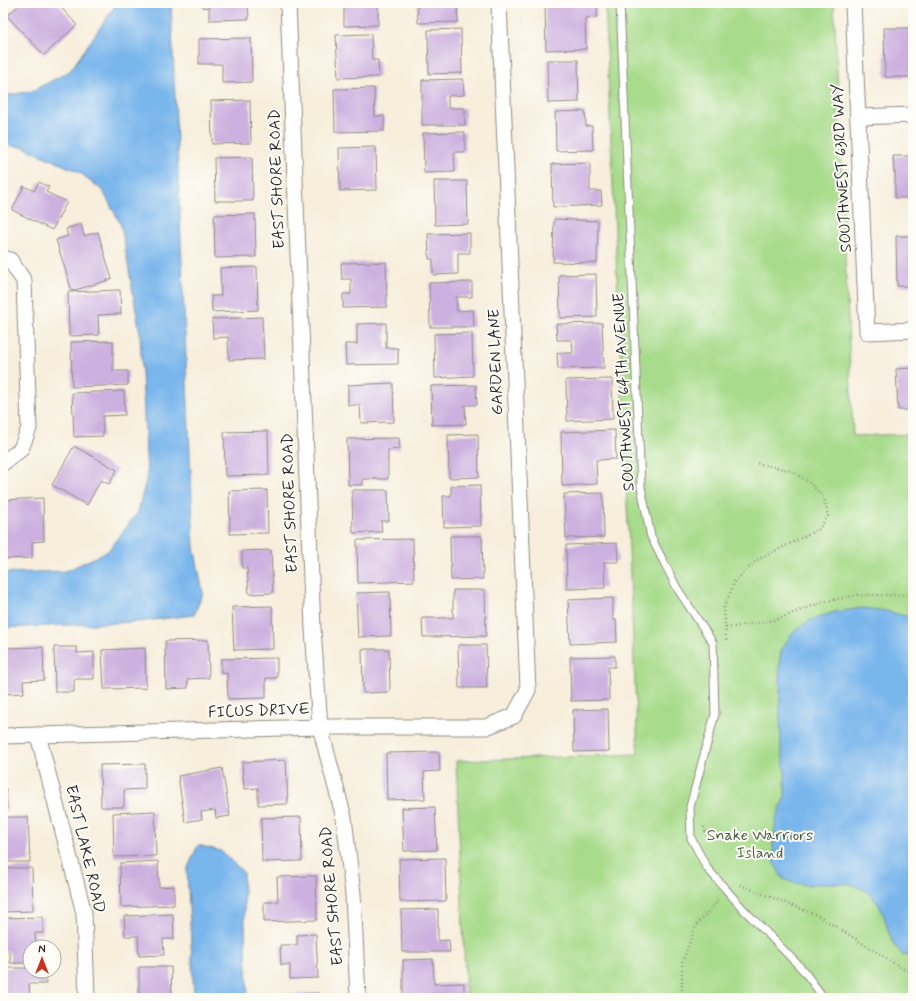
<svg xmlns="http://www.w3.org/2000/svg" width="916" height="1001" font-family="Mynerve,sans-serif">
	<rect width="100%" height="100%" fill="#fdfcf7"/>
	<filter id="ink" filterUnits="userSpaceOnUse"><feTurbulence type="fractalNoise" baseFrequency=".025" numOctaves="2"/><feDisplacementMap in="SourceGraphic" scale="8" xChannelSelector="R" yChannelSelector="G"/><feConvolveMatrix kernelMatrix="1 2 1 2 8 2 1 2 1" color-interpolation-filters="sRGB"/></filter>
	<filter id="wash" filterUnits="userSpaceOnUse"><feTurbulence type="fractalNoise" baseFrequency=".012" numOctaves="4" result="noise"/><feDisplacementMap in="SourceGraphic" scale="16" xChannelSelector="R" yChannelSelector="G"/><feGaussianBlur stdDeviation="0.9" result="paint"/><feColorMatrix in="noise" values="0 0 0 0 0 0 0 0 0 0 0 0 0 0 0 0 0 1.4 0 .05"/><feComposite in="paint" operator="in"/></filter>
	<g filter="url(#wash)">
		<rect width="100%" height="100%" fill="#f7eedc"/>
		<!-- green -->
		<path fill="#a8db8b" stroke="#6a835b" d="M605 3H834L853 436 913 434V998H466L456 761 638 754Z"/>
		<!-- water -->
		<g fill="#79b6ec" stroke="#52708c">
			<path d="M117 3H171L194 547 203 593 194 615 137 622 3 628V573L66 571 108 551 138 512 147 476 140 333 121 225 103 191 79 172 23 147 3 145V96L32 91 70 71Z"/>
			<path d="M863 608 886 611 905 616 913 615V957L903 955 894 945 888 930 884 916 879 905 868 892 851 884 826 883 808 885 794 883 783 879 774 863 773 841 776 819 785 796V770L781 748 780 714V689L779 667 781 651 792 633 811 620 835 612Z"/>
			<path d="M198 845 221 851 243 872 248 998H194L187 870Z"/>
		</g>
		<g id="blocks">
			<!-- building -->
			<g fill="#ccb0df">
				<path d="M21 3H57L77 25 44 55 7 16Z"/>
				<path d="M202 3H248L249 19 209 20V7L203 8Z"/>
				<path d="M344 3H378V25L344 26Z"/>
				<path d="M417 3H457L458 22 418 23Z"/>
				<path d="M597 5V17L585 18 586 49 546 50 545 6Z"/>
				<path d="M884 28H913V77H885Z"/>
				<path d="M461 29 462 73 429 74 428 30Z"/>
				<path d="M371 34 372 60H378L379 77 338 78 336 35Z"/>
				<path d="M251 38 252 82 222 83V64H199V39Z"/>
				<path d="M547 60H578L579 102 548 103Z"/>
				<path d="M463 79 464 95 448 96V108H465V125H422V80Z"/>
				<path d="M374 88 375 116H384V131L335 132 334 89Z"/>
				<path d="M250 100 251 143 212 144 211 101Z"/>
				<path d="M585 111 586 126H592L593 150 556 151 555 112Z"/>
				<path d="M465 132V152H454L455 172 424 173 423 133Z"/>
				<path d="M376 147 377 190 340 191 339 148Z"/>
				<path d="M910 154H913V198H895V172H894L893 156H910Z"/>
				<path d="M252 157 253 201H215L214 158Z"/>
				<path d="M590 163V191H601L602 205 553 207 552 164Z"/>
				<path d="M434 181H467L468 224 435 225Z"/>
				<path d="M39 182 49 187 46 192 67 202 52 230 12 210 24 186 34 191Z"/>
				<path d="M255 214 256 257 215 258 214 215Z"/>
				<path d="M554 219 598 221 597 263 553 262Z"/>
				<path d="M81 224 84 236 98 232 112 279 72 291 56 240 68 236 66 229Z"/>
				<path d="M470 233V253H458V274L433 275V259H429L428 234Z"/>
				<path d="M896 236H913V286H897Z"/>
				<path d="M386 262 387 307 343 308V294H351V279H342L341 263Z"/>
				<path d="M257 267 258 310 212 312 211 296H221L220 268Z"/>
				<path d="M596 274 597 317 560 318 559 275Z"/>
				<path d="M472 282V297H456L457 311 473 310 474 327H430L429 283Z"/>
				<path d="M120 290 121 314 98 315 99 335 69 336 68 292Z"/>
				<path d="M262 317 264 359 229 360 228 337 213 338 212 319Z"/>
				<path d="M386 323V348H398V364L346 365 345 344H357V324Z"/>
				<path d="M602 323 604 368 558 369 557 353H573L572 340H557L556 324Z"/>
				<path d="M472 333 473 376 435 378 434 334Z"/>
				<path d="M113 341V371H128V385L72 387 71 342Z"/>
				<path d="M913 368V410H898L896 369Z"/>
				<path d="M612 379 613 419 567 421 566 380Z"/>
				<path d="M393 383 394 422 361 423 360 405H348V385Z"/>
				<path d="M476 385 477 405H465L466 424 432 425 431 386Z"/>
				<path d="M124 391 125 415 103 416V436L74 437 72 393Z"/>
				<path d="M615 430 616 459 596 460 597 484 562 486 561 432Z"/>
				<path d="M268 431 269 475 225 476 224 432Z"/>
				<path d="M478 434 479 477 449 478 448 435Z"/>
				<path d="M399 438 400 449 388 450V479H363V485H348L347 439Z"/>
				<path d="M74 446 117 470 109 484 101 480 87 505 52 485Z"/>
				<path d="M480 485 481 526 444 527 443 496H451V486Z"/>
				<path d="M267 490 268 533 230 534 229 491Z"/>
				<path d="M352 490H388L389 521H381L382 532 353 533Z"/>
				<path d="M603 493 604 537 566 538 564 494Z"/>
				<path d="M43 498 44 541 32 542V558L3 559V500Z"/>
				<path d="M450 536H482L483 579 451 580Z"/>
				<path d="M413 539 414 581 358 583 357 540Z"/>
				<path d="M617 543 618 562H604L605 588 567 589 566 545Z"/>
				<path d="M271 550 273 593 249 594 247 568H242V551Z"/>
				<path d="M453 590H485L486 636 423 637 422 618H453Z"/>
				<path d="M390 592 391 636 358 637 356 593Z"/>
				<path d="M613 598V620H616L617 642 570 644 568 600Z"/>
				<path d="M272 606 273 649 234 650 232 607Z"/>
				<path d="M208 640 209 678 188 679V688L166 689 165 641Z"/>
				<path d="M458 645H486L487 688H459Z"/>
				<path d="M43 647 44 680 23 681 24 693 5 694 4 648Z"/>
				<path d="M54 647H77V653L94 652V679H74V692H55Z"/>
				<path d="M145 648 146 688 104 689 102 650Z"/>
				<path d="M362 649H389L390 692 363 693Z"/>
				<path d="M615 656V667H608L609 700 571 701 570 657Z"/>
				<path d="M277 658V678H266V698L228 699 227 673 221 674V659Z"/>
				<path d="M608 709 609 751 574 752 573 710Z"/>
				<path d="M439 752 440 771 424 772 425 799 387 800 386 753Z"/>
				<path d="M286 760 288 804 258 805V788L244 789 242 762Z"/>
				<path d="M145 764V789L124 790V807H101L100 765Z"/>
				<path d="M222 768 230 816 216 818 215 810 201 812 202 819 185 822 178 776Z"/>
				<path d="M3 789H6L7 811 3 812Z"/>
				<path d="M435 807 437 850 404 851 402 808Z"/>
				<path d="M155 811 156 856 114 857 113 813Z"/>
				<path d="M3 817H28L30 862H3Z"/>
				<path d="M301 817 302 861 262 862 261 818Z"/>
				<path d="M445 858 446 901 400 902 399 859Z"/>
				<path d="M158 861 159 887 174 886V905L121 907 120 863Z"/>
				<path d="M3 868H32L33 911 3 912Z"/>
				<path d="M316 876 317 920 264 922V902H278L277 877Z"/>
				<path d="M438 909V941L449 940 450 952H402L401 910Z"/>
				<path d="M173 914 174 939H163L164 955 139 956 138 936H125L124 916Z"/>
				<path d="M43 917V933H35L36 947H30V963H10V952H3V918Z"/>
				<path d="M316 934 318 978 290 979V965H281L280 945H297V935Z"/>
				<path d="M433 959 434 984 464 983V998H403V960Z"/>
				<path d="M139 967H171L172 998H139Z"/>
				<path d="M5 968H30V971H45L46 984H29L30 998H5Z"/>
				<path d="M319 993V998H273V995Z"/>
			</g>
		</g>
	</g>
	<g filter="url(#ink)">
		<use href="#blocks" fill-opacity="0" stroke="#918c84" stroke-width="1"/>
		<g fill="none" stroke-linecap="round" stroke-linejoin="round">
			<!-- lane casing -->
			<g stroke="#918c84" stroke-width="9">
				<path id="lane" d="M620 3 641 487 651 537 677 588 713 643 715 714 690 807 691 838 707 868 744 910 771 937 803 970 824 998"/>
			</g>
			<!-- street casing -->
			<g stroke="#918c84" stroke-width="17">
				<g id="street">
					<path d="M288 3 313 629 320 727 344 818 353 894 358 998"/>
					<path d="M853 3 867 332 913 330"/>
					<path d="M858 117 913 115"/>
					<path d="M3 258 10 260 24 281 29 428 21 449 3 463"/>
					<path d="M38 735 84 913 87 998"/>
					<path d="M3 736 320 727H486L514 716 528 690 499 3"/>
				</g>
			</g>
			<!-- path -->
			<g stroke="#918c84" stroke-width="2.5" stroke-dasharray="1 3" stroke-linecap="butt">
				<path d="M726 628 775 620 822 602 858 595H913"/>
				<path d="M726 640 724 607 735 581 757 560 819 529 828 516 824 498 811 484 792 471 756 463"/>
				<path d="M704 827 709 841"/>
				<path d="M740 885 819 916 913 975"/>
				<path d="M682 998V963L696 926 716 903 718 899"/>
			</g>
			<!-- lane -->
			<use href="#lane" stroke="#fff" stroke-width="7"/>
			<!-- street -->
			<use href="#street" stroke="#fff" stroke-width="15"/>
		</g>
	</g>
	<g text-anchor="middle" dominant-baseline="central" stroke-width="4" stroke-linejoin="round" paint-order="stroke">
		<!-- street labels -->
		<g font-size="16" fill="#2b2b2b" stroke="#fdfcf7">
			<text transform="translate(842 168) rotate(-93)">SOUTHWEST 63RD WAY</text>
			<text transform="translate(277 179) rotate(-92)">EAST SHORE ROAD</text>
			<text transform="translate(496 362) rotate(-92)">GARDEN LANE</text>
			<text transform="translate(624 392) rotate(-93)">SOUTHWEST 64TH AVENUE</text>
			<text transform="translate(290 503) rotate(-92)">EAST SHORE ROAD</text>
			<text transform="translate(259 711) rotate(-2)">FICUS DRIVE</text>
			<text transform="translate(85 849) rotate(77)">EAST LAKE ROAD</text>
			<text transform="translate(332 896) rotate(-95)">EAST SHORE ROAD</text>
		</g>
		<!-- park labels -->
		<g font-size="16" fill="#506048" stroke="#fdfcf7">
			<text x="760" y="835">Snake Warriors<tspan x="760" dy="18">Island</tspan></text>
		</g>
	</g>
	<!-- margin -->
	<rect width="916" height="1001" fill="none" stroke="#fdfcf7" stroke-width="16"/>
	<!-- north arrow -->
	<g transform="translate(42 959)"><circle r="19" fill="#fdfcf7" stroke="#a9a8a5"/>
	<path d="M0-3L7 15L0 10L-7 15Z" fill="#c8321e"/>
	<text y="-6" font-size="11" font-weight="bold" text-anchor="middle" fill="#2b2b2b">N</text>
	</g>
</svg>
